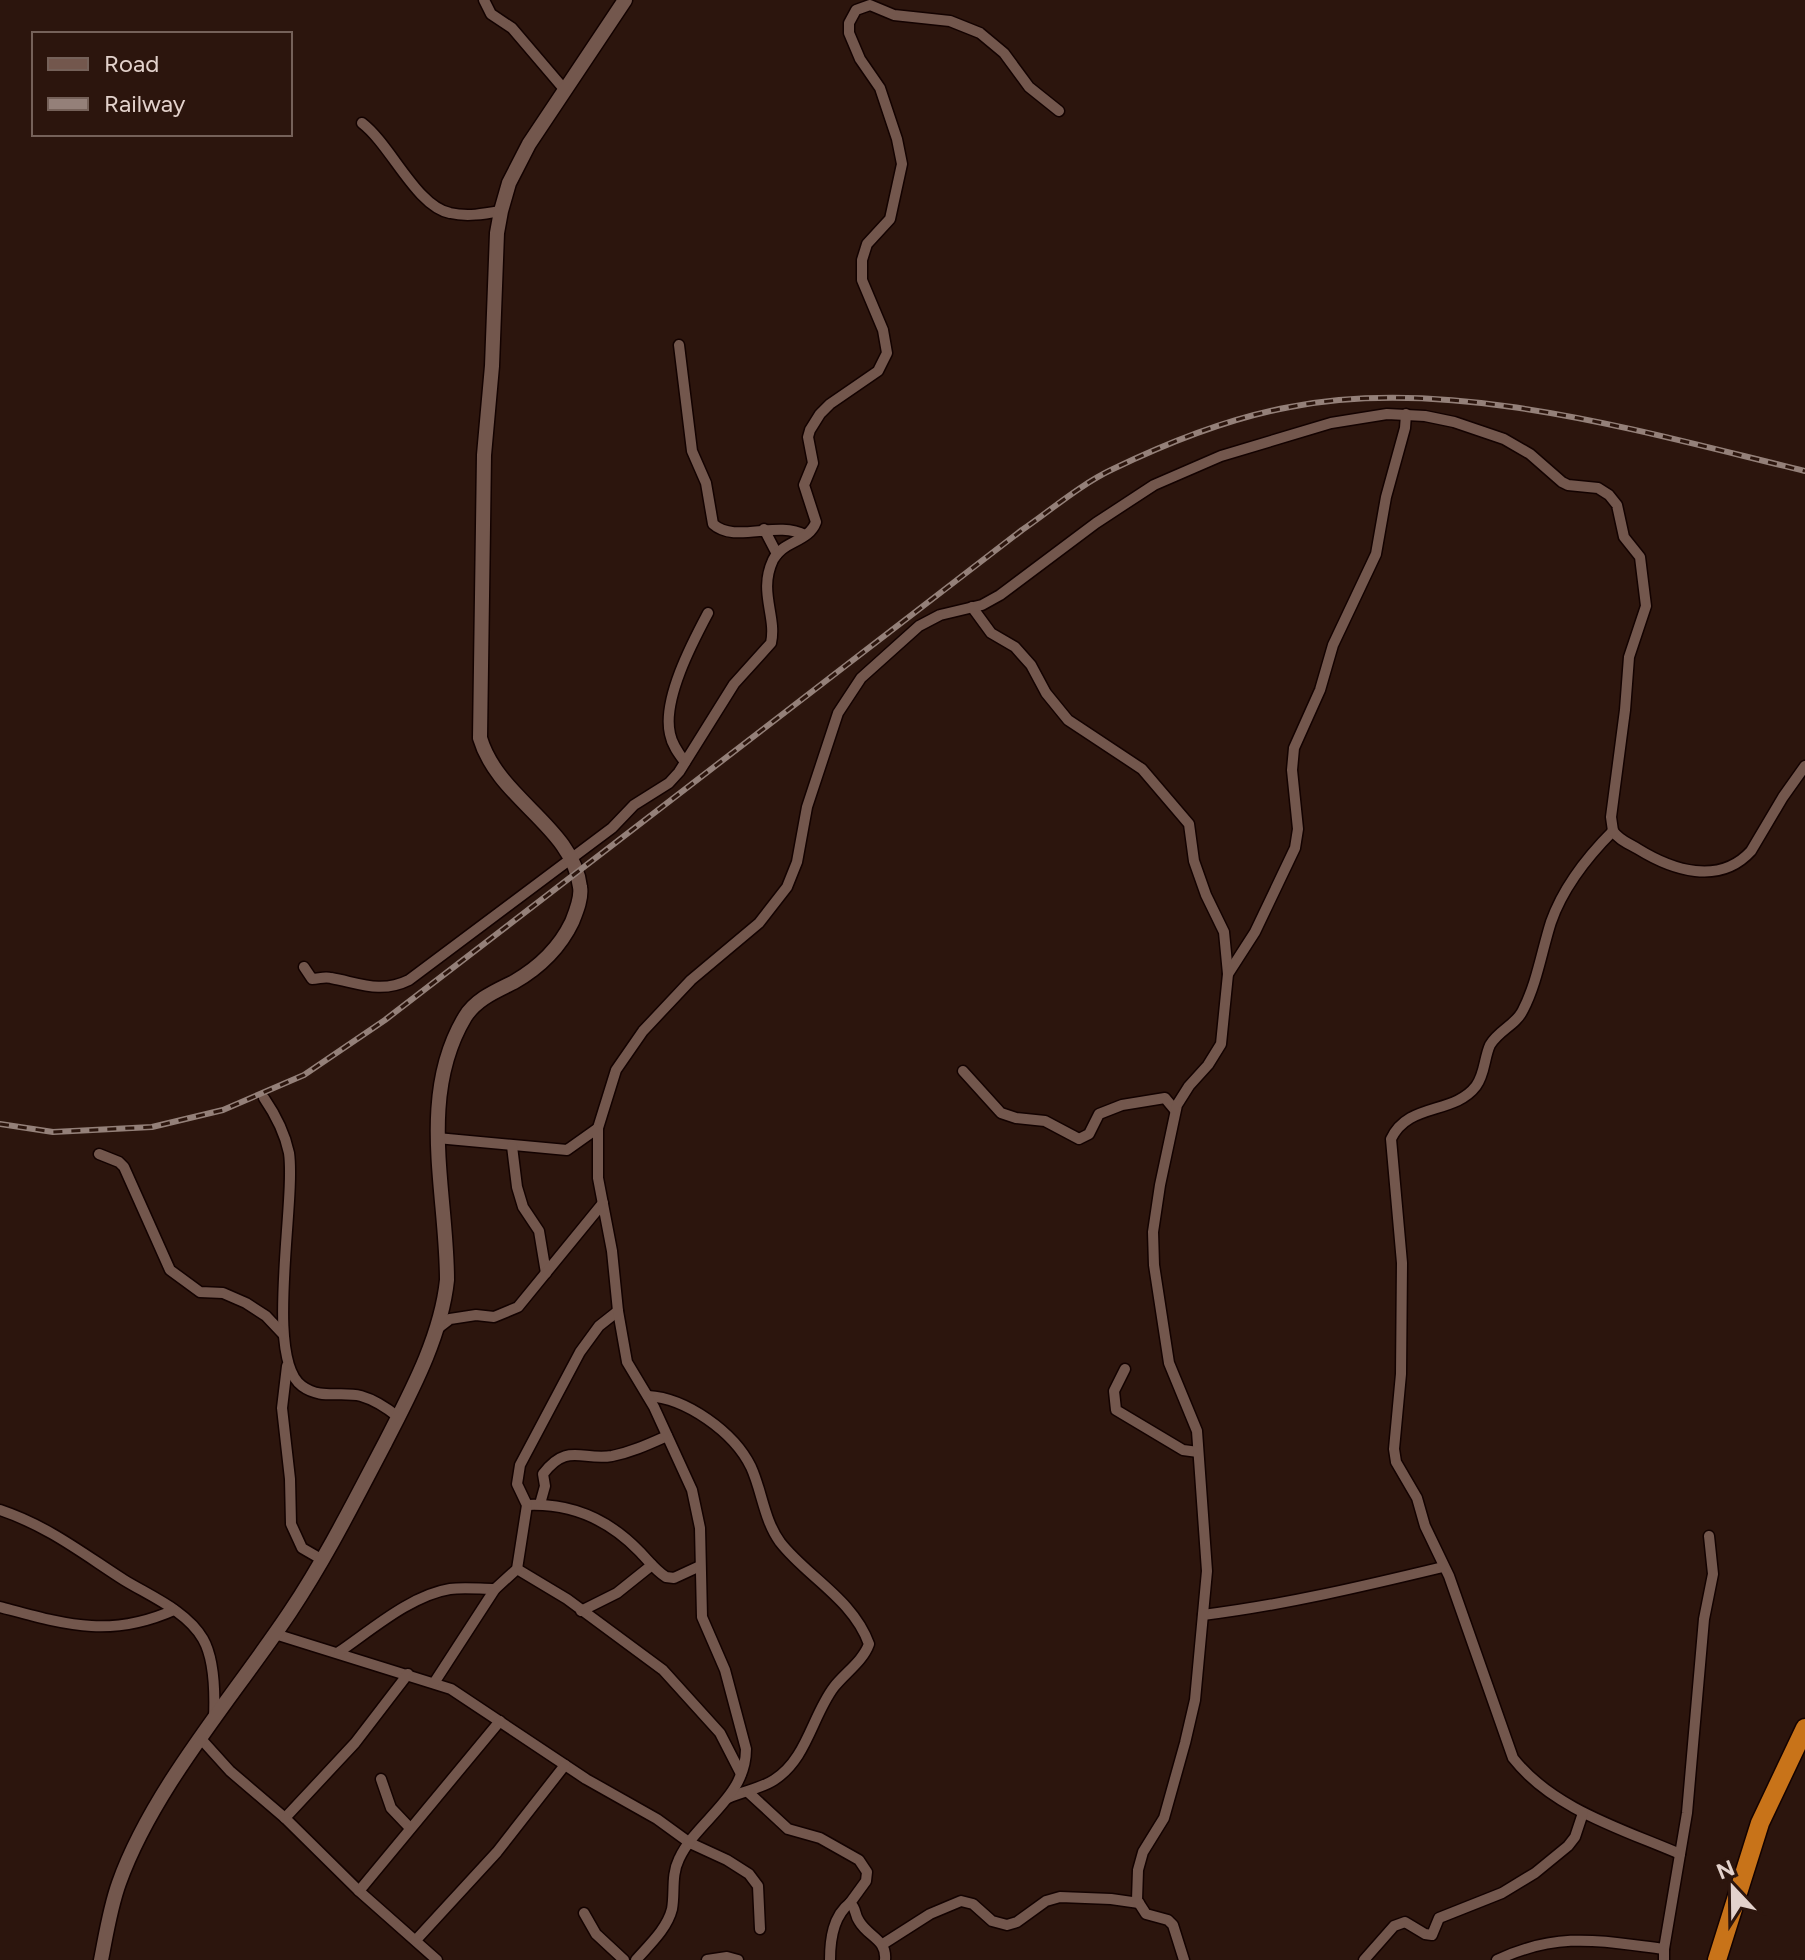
<svg xmlns="http://www.w3.org/2000/svg" width="1805" height="1960" font-family="Figtree,sans-serif">
	<rect width="100%" height="100%" fill="#2c150d"/>
	<g fill="none" stroke-linecap="round" stroke-linejoin="round">
		<!-- street casing -->
		<g stroke="#130200" stroke-width="13">
			<g id="street">
				<path d="M484 0 491 14 512 28 564 89"/>
				<path d="M362 123C391 145 416 206 450 213 467 217 484 214 501 211"/>
				<path d="M679 345 692 451 706 483 713 524C735 544 776 520 805 535"/>
				<path d="M764 529 777 554"/>
				<path d="M972 607 991 633 1015 647 1031 665 1046 693 1068 720 1142 769 1189 824 1194 861 1206 895 1224 932 1228 974"/>
				<path d="M685 762C679 754 672 745 670 734 662 700 692 643 708 613"/>
				<path d="M304 967 312 979C319 979 324 976 331 978 359 983 381 994 409 980L612 828 634 805 669 783 679 772 734 684 771 643C777 616 758 592 773 560 782 541 809 542 816 522L804 485 813 463 808 437 810 430 820 414 830 404 878 371 887 353 883 330 862 280V260L867 244 890 219 902 164 897 139 880 88 860 59 849 33V23L856 10 870 5 894 15 950 21 980 33 1004 53 1029 87 1059 111"/>
				<path d="M963 1071 1001 1113 1016 1118 1045 1121 1079 1139 1089 1134 1099 1114 1122 1105 1165 1098 1175 1110"/>
				<path d="M264 1098C275 1114 285 1134 289 1153 296 1203 264 1359 302 1386 321 1400 340 1391 361 1396 375 1400 387 1408 398 1417"/>
				<path d="M437 1138 567 1150 598 1128"/>
				<path d="M512 1146 517 1187 523 1207 539 1231 546 1273"/>
				<path d="M99 1154 119 1162 124 1167 170 1270 200 1292 223 1293 246 1303 266 1316 283 1334"/>
				<path d="M437 1329 450 1319 476 1315 494 1317 518 1307 603 1203"/>
				<path d="M287 1366 282 1408 290 1479 291 1524 302 1548 321 1559"/>
				<path d="M1125 1369 1114 1391 1116 1410 1183 1450 1198 1452"/>
				<path d="M648 1396C686 1398 734 1432 751 1467 762 1491 764 1520 780 1542 806 1576 853 1599 869 1644 863 1661 845 1673 834 1687 812 1716 807 1759 774 1780 760 1789 743 1791 728 1798"/>
				<path d="M540 1504 545 1486 543 1474C567 1442 582 1461 612 1456 632 1452 649 1444 667 1436"/>
				<path d="M527 1505C572 1503 608 1519 639 1551 648 1560 655 1570 666 1577L674 1578 700 1566"/>
				<path d="M0 1510C48 1526 82 1553 124 1580 150 1596 187 1611 203 1639 215 1660 215 1694 214 1718"/>
				<path d="M517 1569 567 1599 663 1670 720 1733 741 1774"/>
				<path d="M0 1607C64 1624 109 1639 174 1610"/>
				<path d="M581 1611 617 1593 652 1565"/>
				<path d="M1203 1615C1284 1605 1364 1586 1443 1567"/>
				<path d="M275 1634 451 1689 586 1779 657 1819 690 1843 727 1860 749 1874 758 1886 760 1929"/>
				<path d="M339 1652C370 1631 411 1595 450 1589 464 1587 480 1589 495 1589"/>
				<path d="M434 1683 495 1589 517 1569 527 1505 517 1484 520 1465 580 1352 599 1326 618 1311"/>
				<path d="M202 1740 230 1771 285 1818 359 1891 437 1960"/>
				<path d="M381 1779 391 1808 410 1828"/>
				<path d="M748 1792 788 1829 820 1838 859 1860 867 1872 866 1881 850 1903C857 1909 854 1914 859 1921 868 1937 887 1939 885 1960"/>
				<path d="M285 1818 355 1743 408 1674"/>
				<path d="M1680 1854C1622 1829 1553 1809 1513 1758L1449 1576 1425 1526 1417 1498 1396 1462 1394 1449 1401 1374 1402 1263 1391 1139C1408 1102 1454 1115 1476 1086 1485 1074 1484 1058 1490 1045 1499 1030 1516 1025 1523 1010 1537 983 1542 950 1551 922 1563 888 1587 857 1613 831 1619 840 1628 843 1638 849 1672 870 1719 886 1751 851L1783 797 1805 766"/>
				<path d="M359 1891 500 1721"/>
				<path d="M584 1913 596 1934 624 1960"/>
				<path d="M416 1940 497 1852 565 1765"/>
				<path d="M883 1944 930 1914 961 1901 973 1904 992 1921 1007 1925 1017 1922 1046 1901 1060 1897 1111 1899 1139 1903"/>
				<path d="M636 1960C649 1945 667 1929 672 1909 675 1892 671 1875 679 1859 697 1820 746 1798 746 1749L725 1670 702 1617 700 1528 692 1490 654 1407 627 1362 618 1311 612 1251 598 1178V1128L616 1070 643 1031 691 980 759 923 787 887 797 862 807 807 838 713 861 678 919 626 940 615 982 605 1000 595 1096 523 1154 485 1221 456 1331 423 1387 414 1425 416 1454 422 1504 439 1530 454 1562 482 1568 485 1598 488 1609 495 1617 505 1624 537 1640 557 1646 606 1629 657 1625 710 1611 817 1613 831"/>
				<path d="M707 1960 727 1957 738 1960"/>
				<path d="M830 1960C830 1939 833 1916 850 1903"/>
				<path d="M1184 1960 1173 1925 1168 1920 1146 1914 1137 1900 1138 1870 1143 1852 1164 1818 1185 1743 1195 1700 1207 1571 1197 1431 1169 1363 1154 1265 1153 1232 1160 1185 1177 1105 1189 1086 1208 1065 1221 1044 1228 974 1255 932 1295 848 1298 829 1292 770 1294 748 1320 690 1333 645 1376 554 1386 497 1405 428 1406 414"/>
				<path d="M1364 1960 1394 1926 1405 1922 1425 1934 1432 1935 1439 1918 1502 1893 1535 1873 1568 1846 1575 1837 1583 1813"/>
				<path d="M1497 1960C1559 1931 1599 1941 1664 1949"/>
				<path d="M1664 1960V1949L1687 1813 1704 1619 1713 1574 1709 1536"/>
			</g>
		</g>
		<!-- secondary casing -->
		<g stroke="#130200" stroke-width="17">
			<path id="secondary" d="M101 1960C106 1935 110 1908 119 1883 153 1788 234 1696 290 1612 326 1558 355 1500 385 1443 411 1392 441 1337 447 1280 447 1193 417 1097 465 1017 476 999 496 991 514 982 540 967 559 949 572 922 576 912 582 898 580 887 573 827 498 799 480 738L484 455 492 366 497 233 501 211 509 183 529 144 625 0"/>
		</g>
		<!-- highway casing -->
		<g stroke="#130200" stroke-width="21">
			<path id="highway" d="M1717 1960 1760 1823 1805 1728"/>
		</g>
		<!-- street -->
		<use href="#street" stroke="#73574d" stroke-width="10"/>
		<!-- secondary -->
		<use href="#secondary" stroke="#73574d" stroke-width="14"/>
		<!-- highway -->
		<use href="#highway" stroke="#c87319" stroke-width="18"/>
		<!-- rail casing -->
		<g stroke="#948079" stroke-width="6">
			<path id="rail" d="M0 1124 53 1132 152 1127 223 1110 304 1075 385 1020 1022 530C1051 510 1081 484 1113 469 1169 442 1229 418 1290 407 1453 375 1646 433 1805 471"/>
		</g>
		<!-- rail -->
		<use href="#rail" stroke="#2c150d" stroke-width="3" stroke-dasharray="9" stroke-linecap="butt"/>
	</g>
	<!-- legend -->
	<rect x="32" y="32" width="260" height="104" fill="#2c150d" stroke="#756159" stroke-width="2"/>
	<rect x="48" y="58" width="40" height="12" fill="#73574d" stroke="#756159" stroke-width="2"/>
	<text x="104" y="72" font-size="24" fill="#e3d2cc">Road</text>
	<rect x="48" y="98" width="40" height="12" fill="#948079" stroke="#756159" stroke-width="2"/>
	<text x="104" y="112" font-size="24" fill="#e3d2cc">Railway</text>
	<!-- north arrow -->
	<g transform="translate(1733 1888) rotate(338)" stroke="#2c150d" stroke-width="6" paint-order="stroke">
	<path d="M0-6L14 30L0 20L-14 30Z" fill="#e3d2cc"/>
	<text y="-12" font-size="22" font-weight="bold" text-anchor="middle" fill="#e3d2cc">N</text>
	</g>
</svg>
